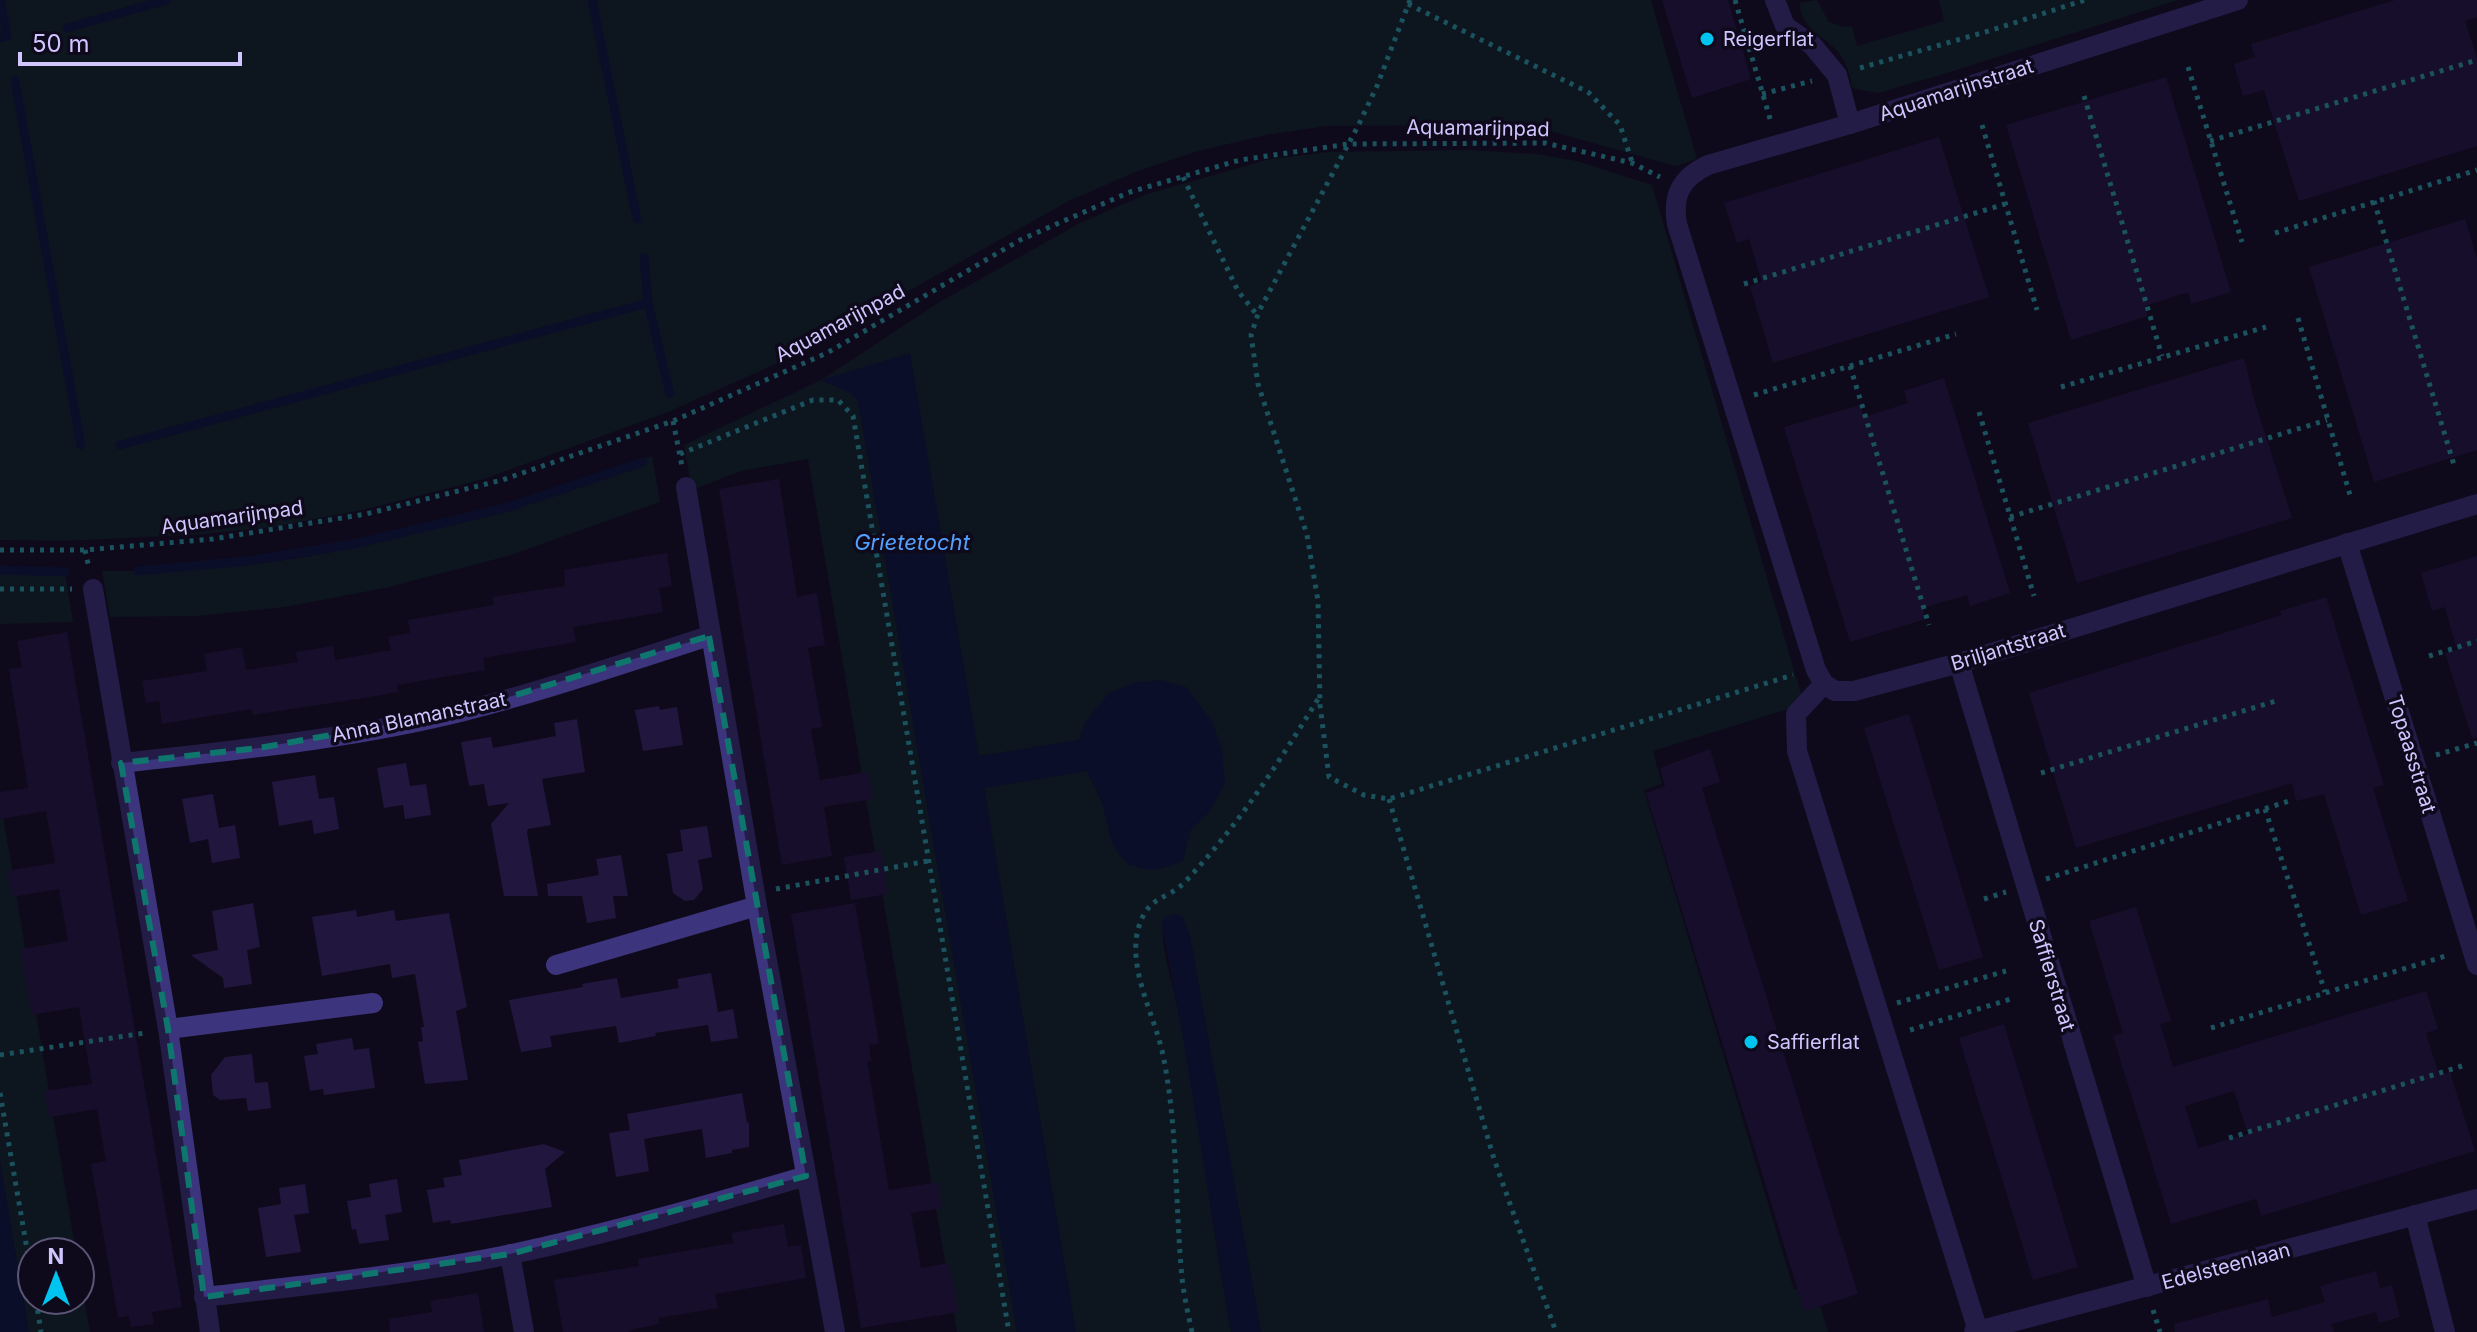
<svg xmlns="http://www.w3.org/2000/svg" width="2477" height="1332" font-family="Inter,sans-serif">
	<rect width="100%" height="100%" fill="#0f0a1b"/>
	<!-- green -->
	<g fill="#0d2425">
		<path d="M0 0H1651L1697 159 1675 166 1539 128 1468 125 1326 126 1266 135 1195 152 1138 171 1069 201 789 358 668 412 484 479 367 509 273 527 192 535 64 541 0 540Z"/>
		<path d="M1817 0 1829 22 1844 27 1852 26 1857 46 1944 21 1939 0H2178L1944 74 1878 93 1852 88C1850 75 1847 62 1838 52 1820 31 1804 34 1799 3Z"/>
		<path d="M1468 150 1536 154 1577 161 1652 185 1804 704 1653 751 1662 784 1644 790 1794 1290 1814 1285 1828 1332H1261L1190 936 1183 918 1165 917C1157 936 1172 979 1176 1001 1198 1110 1211 1222 1231 1332H1076L984 787 1087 771 1102 802 1113 845 1129 865 1183 860 1190 831 1211 810 1086 721 1079 740 979 756 910 354 851 393 858 400 1017 1332H957L808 459 741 471 692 490 684 445 821 380 938 303 1080 223 1147 194 1270 159 1328 152Z"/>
		<path d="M652 456 660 502 508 556 385 588 285 607 197 616 110 617 102 571C161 571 220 570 278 561 407 543 529 499 652 456Z"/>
		<path d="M0 570 65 572 73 622 0 624Z"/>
		<path d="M0 798 76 1252H32V1300H80V1273L90 1332H29L0 1162Z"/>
	</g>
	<!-- water -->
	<g fill="#071538">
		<path d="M910 353 979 756 1079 740 1086 721 1109 693 1136 682 1161 680 1186 687 1212 721 1222 749 1225 783 1211 810 1190 831 1183 860C1157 874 1127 875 1113 844 1107 830 1106 814 1101 800 1097 790 1092 780 1087 771L984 788 1076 1332H1017L858 401 850 393 821 380Z"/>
		<path d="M1175 914 1183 917 1190 936 1261 1332H1231L1182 1032 1162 925 1165 917Z"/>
		<path d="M0 1162 29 1332H0Z"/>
	</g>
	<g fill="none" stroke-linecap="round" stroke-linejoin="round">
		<!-- stream -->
		<g stroke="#071538" stroke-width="9">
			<path d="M0 0 7 36 0 38"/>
			<path d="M592 0 637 219"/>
			<path d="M67 28 167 0"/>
			<path d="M15 81 81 445"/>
			<path d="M644 258 648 303 670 394"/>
			<path d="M120 445 648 303"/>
			<path d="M0 570 65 572"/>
			<path d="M138 571 247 561 354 544 509 507 643 462"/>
		</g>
	</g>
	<!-- building -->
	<g fill="#21163d" fill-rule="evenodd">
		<path d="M1662 0H1728L1751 79 1692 98Z"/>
		<path d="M2395 0H2477V17L2465 21 2477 58V146L2299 201 2264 90 2243 96 2234 64 2255 57 2251 44Z"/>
		<path d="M2166 77 2231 292 2191 304 2188 292 2145 306 2148 316 2071 340 2006 125Z"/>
		<path d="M1939 137 1989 297 1773 363 1750 286 1762 282 1749 239 1737 243 1724 203Z"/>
		<path d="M2465 219 2477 259V450L2374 482 2309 267Z"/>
		<path d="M2244 358 2254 399 2292 518 2077 583 2028 423Z"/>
		<path d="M1944 378 2010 593 1970 606 1967 595 1922 608 1926 619 1850 642 1784 427 1860 405 1864 417 1908 403 1904 391Z"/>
		<path d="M779 479 797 597 817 593 825 645 808 648 822 727 811 729 820 780 868 772 873 799 824 807 832 856 782 865 719 489Z"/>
		<path d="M667 553 672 586 659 588 663 612 573 627 576 642 483 658 485 670 397 685 398 692 370 697 253 715 252 709 162 724 159 701 146 703 142 681 207 671 204 654 242 647 246 670 298 662 296 652 333 646 335 660 391 650 388 637 410 633 408 620 494 605 492 597 565 586 564 570Z"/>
		<path d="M2477 556V737L2472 738 2445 653 2457 650 2445 607 2432 611 2421 573Z"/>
		<path d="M2326 597 2384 785 2373 788 2408 901 2361 915 2324 794 2296 801 2292 783 2076 848 2029 693 2282 615 2280 611Z"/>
		<path d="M67 632 182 1307 152 1312 154 1324 131 1327 129 1316 118 1318 91 1164 106 1161 97 1109 49 1117 44 1091 92 1084 79 1007 32 1015 23 968 21 949 68 941 59 889 12 897 7 871 55 863 46 811 0 819V792L28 788 9 669 22 667 17 641Z"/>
		<path d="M659 706 660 710 677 707 683 745 643 751 635 710Z"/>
		<path d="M1909 714 1983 957 1939 970 1864 728Z"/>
		<path d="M577 719 585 772 542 779 551 825 528 829 527 832 538 896H504L491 824 509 803 488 806 484 784 469 786 461 742 491 737 493 748 556 736 554 723Z"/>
		<path d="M1710 749 1720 782 1702 788 1858 1294 1804 1311 1646 793 1665 786 1660 768Z"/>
		<path d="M406 763 410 786 426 784 431 815 405 819 403 805 384 808 377 768Z"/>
		<path d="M315 775 319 799 334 797 339 829 314 834 312 820 279 826 272 782Z"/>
		<path d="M213 794 219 828 235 825 240 858 212 863 208 839 190 843 182 799Z"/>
		<path d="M707 826 712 857 698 860 703 889 694 900 685 901 673 893 667 854 683 851 680 830Z"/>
		<path d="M881 851 888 894 851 900 844 857Z"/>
		<path d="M621 855 628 896H613L616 918 587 923 582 896H548L547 884 599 875 596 859Z"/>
		<path d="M253 903 260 947 247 950 252 984 224 988 223 978 191 955 218 950 212 911Z"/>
		<path d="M855 903 879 1043 869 1045 871 1061H867L889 1190 938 1182 942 1208 911 1213 921 1268 949 1263 959 1312 861 1328 791 914Z"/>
		<path d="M2136 907 2171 1021 2160 1024 2173 1067 2426 991 2438 1029 2426 1033 2439 1075 2450 1072 2475 1151 2261 1216 2256 1199 2171 1224 2113 1036 2123 1033 2089 921ZM2234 1091 2248 1134 2198 1148 2185 1106Z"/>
		<path d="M356 910 357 917 394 910 396 921 449 913 467 1007 456 1011 468 1080 425 1084 418 1042 423 1041 421 1027H424L415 974 392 978 390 964 322 976 312 917Z"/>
		<path d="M711 973 718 1012 733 1009 738 1038 711 1042 708 1025 655 1033 656 1036 619 1043 616 1026 550 1036 552 1047 521 1052 509 1000 583 987 582 984 617 978 621 998 679 988 677 979Z"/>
		<path d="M2004 1024 2078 1267 2033 1280 1959 1038Z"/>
		<path d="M352 1038 354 1050 369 1048 375 1088 324 1095 323 1089 310 1091 304 1056 318 1054 316 1044Z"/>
		<path d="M252 1054 255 1083 268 1082 271 1108 248 1111 246 1098 220 1100 213 1095 211 1075 225 1057Z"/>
		<path d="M742 1093 747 1123 749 1122V1147L732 1150V1153L706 1158 702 1129 644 1139 649 1171 616 1177 609 1133 630 1130 627 1114Z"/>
		<path d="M544 1144 565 1152 545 1169 552 1207 451 1224 450 1220 433 1223 427 1190 445 1187 443 1178 462 1175 459 1160Z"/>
		<path d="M397 1179 402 1212 385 1215 389 1240 359 1244 356 1229 352 1230 347 1201 371 1197 369 1184Z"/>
		<path d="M305 1184 309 1213 294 1215 301 1252 266 1257 258 1208 281 1204 279 1188Z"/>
		<path d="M784 1224 788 1247 801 1245 806 1278 715 1294 718 1308 658 1318 659 1324 629 1330 630 1332H563L554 1280 639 1266 638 1259 733 1243 732 1233Z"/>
		<path d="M2376 1271 2380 1288 2392 1285 2400 1317 2379 1323 2376 1312 2331 1324 2334 1332H2175L2174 1324 2268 1299 2272 1317 2325 1302 2320 1286Z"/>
		<path d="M478 1293 484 1332H390L389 1319 432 1312 430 1301Z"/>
	</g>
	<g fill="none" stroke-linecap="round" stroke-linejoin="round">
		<!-- path -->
		<g stroke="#29acaf" stroke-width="5" stroke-dasharray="4 6" stroke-linecap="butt">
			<path d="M1410 0 1377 86 1358 126 1259 311 1251 335 1258 384 1307 535 1318 601 1320 705 1329 777 1364 795 1389 799 1793 675"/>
			<path d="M1735 0 1771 122"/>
			<path d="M1408 4 1588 92 1620 125 1632 162"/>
			<path d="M2188 67 2242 242"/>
			<path d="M1860 68 1992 30 2085 0"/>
			<path d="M1762 94 1812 81"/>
			<path d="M2084 96 2162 356"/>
			<path d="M1982 125 2037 310"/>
			<path d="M2210 141 2477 60"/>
			<path d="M1183 177 1238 291 1257 315"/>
			<path d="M2374 201 2454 465"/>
			<path d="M2275 233 2477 170"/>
			<path d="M1744 284 2005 204"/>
			<path d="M2298 318 2350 495"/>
			<path d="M1850 366 1929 625"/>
			<path d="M2061 387 2266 327"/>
			<path d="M1754 395 1956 334"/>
			<path d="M1979 412 2034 596"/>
			<path d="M673 421 682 466"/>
			<path d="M680 454 813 400H838L853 416 1009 1332"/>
			<path d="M2010 517 2327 420"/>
			<path d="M0 550H85L213 539 366 514 502 480 673 421 827 353 1020 240 1130 192 1240 160 1348 144 1545 143 1632 163 1660 177"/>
			<path d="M85 550 89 568"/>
			<path d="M0 589H72"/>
			<path d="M2429 656 2477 641"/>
			<path d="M2436 755 2477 743"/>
			<path d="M2041 773 2279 700"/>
			<path d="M1389 799 1494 1159 1556 1332"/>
			<path d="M2265 809 2325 992"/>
			<path d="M2046 879 2289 801"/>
			<path d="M776 889 928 861"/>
			<path d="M1984 899 2006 892"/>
			<path d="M1897 1003 2006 971"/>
			<path d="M2211 1028 2449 955"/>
			<path d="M1910 1030 2014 998"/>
			<path d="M0 1055 145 1033"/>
			<path d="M0 1093 32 1278"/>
			<path d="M2229 1138 2462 1066"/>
			<path d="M36 1300 41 1332"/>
			<path d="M2153 1310 2160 1332"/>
			<path d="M1192 1332C1188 1314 1184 1296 1182 1278 1175 1204 1178 1129 1163 1055 1155 1016 1126 967 1139 926 1149 895 1166 901 1185 882 1241 822 1277 765 1320 696"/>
		</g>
		<!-- minor -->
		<g stroke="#3c347c" stroke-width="20">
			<path d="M1775 0 1785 26 1812 45 1837 75 1850 124"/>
			<path d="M2238 0 1850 124 1708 165C1681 178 1672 195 1677 224L1816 670 1824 684 1835 691H1854L1959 663 2477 504"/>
			<path d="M686 487 757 906 835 1332"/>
			<path d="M2347 543 2477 965"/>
			<path d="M93 589 168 1029 210 1332"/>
			<path d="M1959 663 2147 1287"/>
			<path d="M1824 684 1796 714 1797 751 1978 1331"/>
			<path d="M121 763C236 750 352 739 464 711 547 690 628 662 709 636"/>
			<path d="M556 965 757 906"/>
			<path d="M168 1029 373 1003"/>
			<path d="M2415 1215 2445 1332"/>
			<path d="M510 1254 524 1332"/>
			<path d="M204 1297C307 1285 410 1275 512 1254 611 1233 708 1205 806 1176"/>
			<path d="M1974 1332 2477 1199"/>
		</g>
	</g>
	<!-- marked area -->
	<path d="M0 0H2477V1332H0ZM709 636 806 1176 510 1254 204 1297 168 1029 121 763 259 748 463 711Z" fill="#0f0a1b" fill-opacity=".55" fill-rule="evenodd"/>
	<path fill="none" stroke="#0f766e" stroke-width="6" stroke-dasharray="16 10" stroke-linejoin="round" d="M709 636 806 1176 510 1254 204 1297 168 1029 121 763 259 748 463 711Z"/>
	<!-- markers -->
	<g fill="#00c4f0" stroke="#0f0a1b" stroke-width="3">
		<circle cx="1707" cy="39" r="8"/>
		<circle cx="1751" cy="1042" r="8"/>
	</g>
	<g text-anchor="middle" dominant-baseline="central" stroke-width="7" stroke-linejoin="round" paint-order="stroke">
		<!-- poi labels -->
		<g font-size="20" fill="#d0c5ff" stroke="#0f0a1b" text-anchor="start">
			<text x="1723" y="39">Reigerflat</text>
			<text x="1767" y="1042">Saffierflat</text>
		</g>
		<!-- street labels -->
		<g font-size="20" fill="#d0c5ff" stroke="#0f0a1b">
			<text transform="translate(1956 90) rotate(-18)">Aquamarijnstraat</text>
			<text transform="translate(1478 128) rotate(1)">Aquamarijnpad</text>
			<text transform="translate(840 323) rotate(-28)">Aquamarijnpad</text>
			<text transform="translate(232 517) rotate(-8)">Aquamarijnpad</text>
			<text transform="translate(2008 647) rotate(-17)">Briljantstraat</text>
			<text transform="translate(419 717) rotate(-12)">Anna Blamanstraat</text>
			<text transform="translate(2412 754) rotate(73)">Topaasstraat</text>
			<text transform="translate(2052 975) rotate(73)">Saffierstraat</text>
			<text transform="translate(2226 1266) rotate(-15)">Edelsteenlaan</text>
		</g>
		<!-- water labels -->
		<g font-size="22" font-style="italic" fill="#53a1ff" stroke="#0f0a1b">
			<text x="912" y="542">Grietetocht</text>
		</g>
	</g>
	<!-- north arrow -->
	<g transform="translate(56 1276)"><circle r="38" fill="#0f0a1b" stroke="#5c5576" stroke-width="2"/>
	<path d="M0-6L14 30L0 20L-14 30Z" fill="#00c4f0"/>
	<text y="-12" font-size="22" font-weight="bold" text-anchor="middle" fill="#d0c5ff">N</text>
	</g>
	<!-- scale -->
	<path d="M20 52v12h220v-12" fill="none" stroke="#d0c5ff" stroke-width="4"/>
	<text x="32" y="52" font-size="24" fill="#d0c5ff" stroke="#0f0a1b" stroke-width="6" paint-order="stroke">50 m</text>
</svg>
